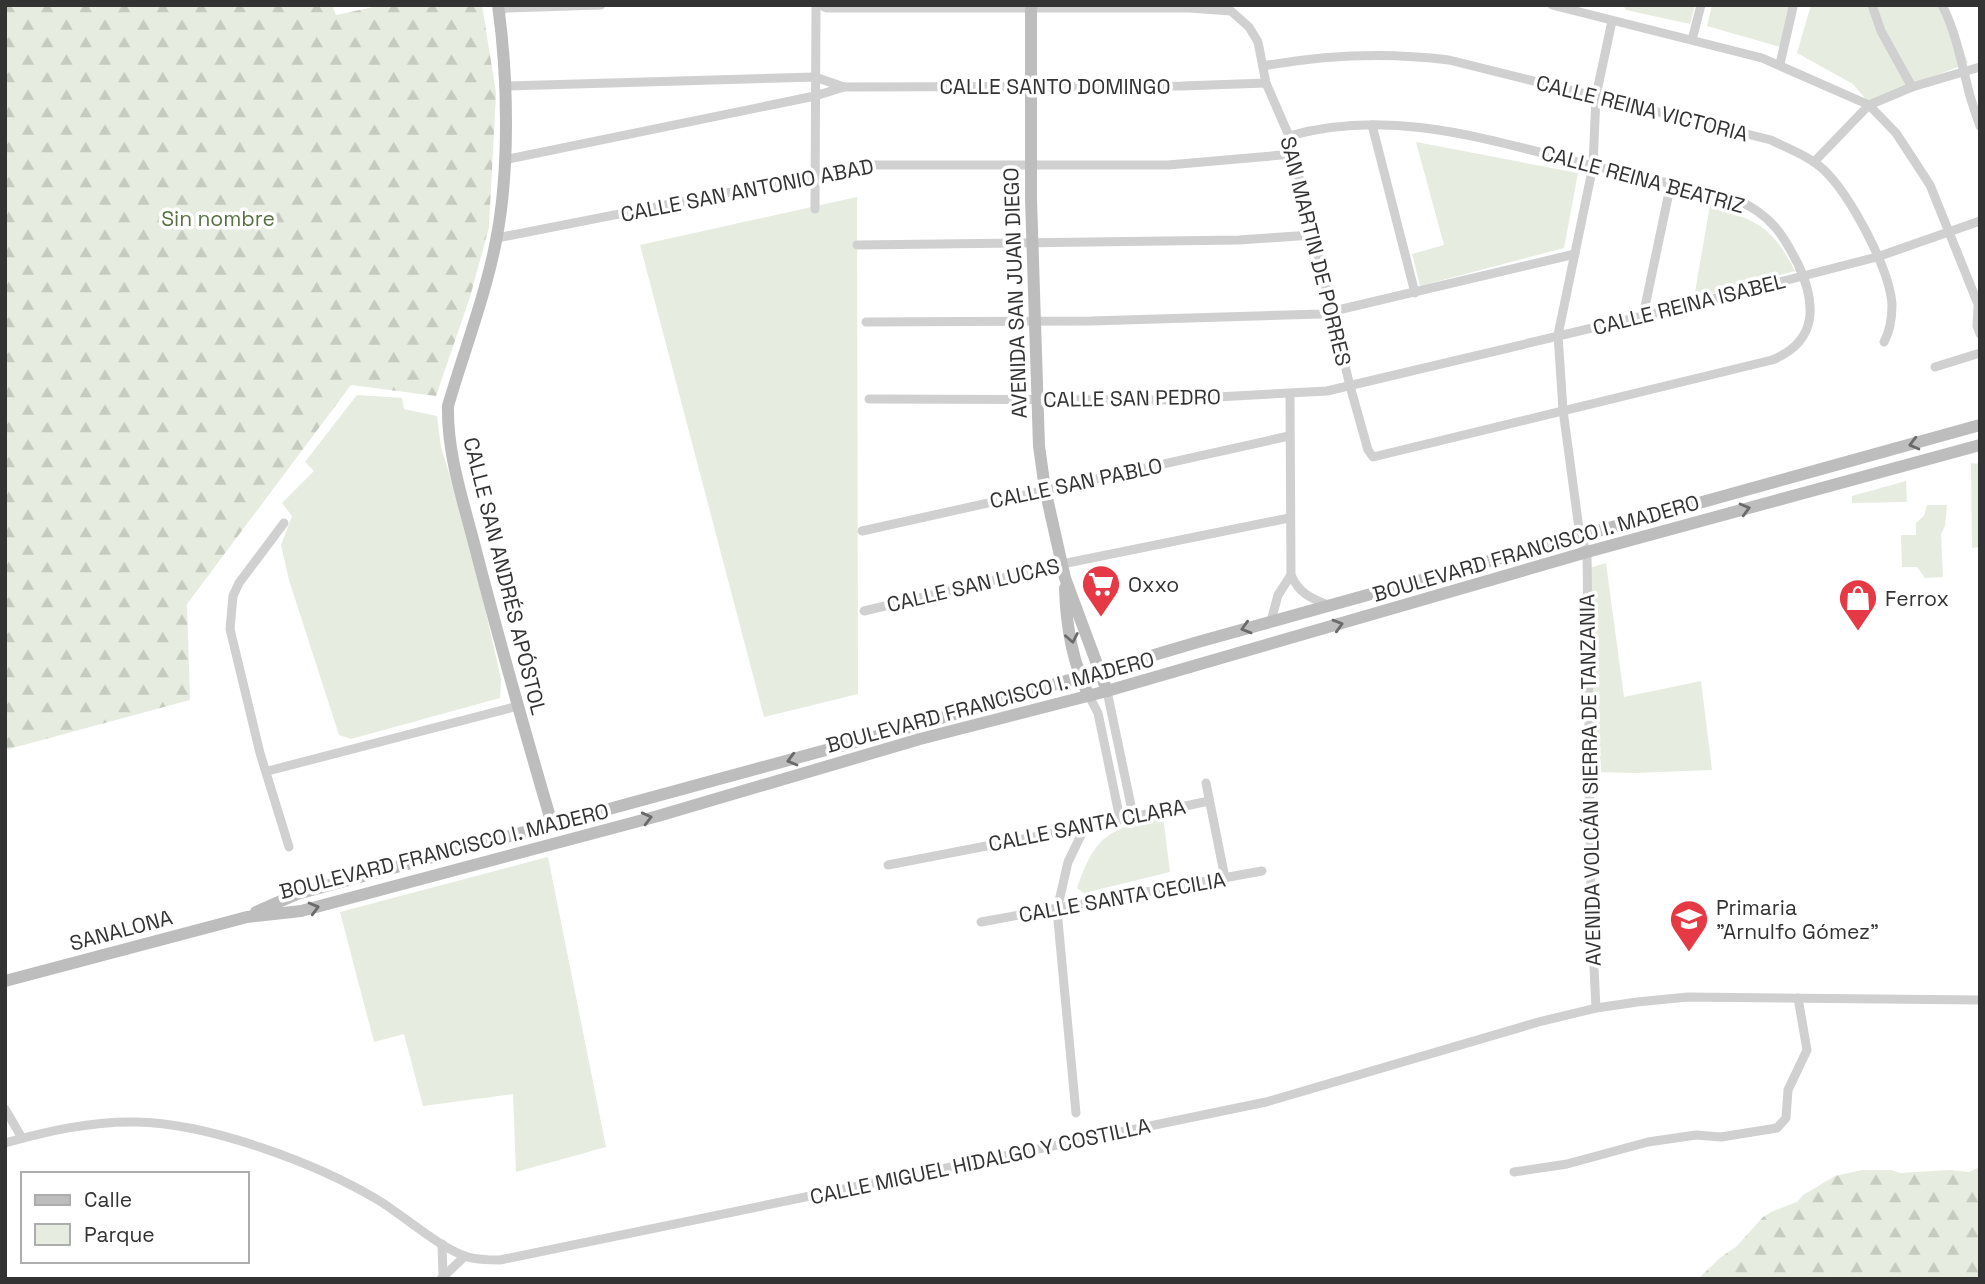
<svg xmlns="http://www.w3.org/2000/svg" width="1985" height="1284" font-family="'Space Grotesk',sans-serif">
	<defs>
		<pattern id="forest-firs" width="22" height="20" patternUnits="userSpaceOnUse" patternTransform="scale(1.75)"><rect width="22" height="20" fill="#e6ecdf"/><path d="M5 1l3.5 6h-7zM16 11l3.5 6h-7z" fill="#c6cbc0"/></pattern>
	</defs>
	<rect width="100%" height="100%" fill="#fff"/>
	<!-- green -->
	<g fill="#e6ecdf">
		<path d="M1623 5H1695L1690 24 1626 10Z"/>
		<path d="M1712 5H1791L1780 47 1707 26Z"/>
		<path d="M1811 5H1946L1968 63 1868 102 1853 84 1797 53Z"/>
		<path d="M1416 142 1578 173 1564 248 1420 286 1412 254 1444 245Z"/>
		<path d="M857 197 858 694 764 717 640 245Z"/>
		<path d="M1710 205C1757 222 1771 224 1795 271L1694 298Z"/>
		<path d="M357 395 402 398 404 409 437 416 441 447 488 600 484 604 501 679 500 698 351 739 339 735 289 580 281 545 292 516 282 503 314 471 305 462Z"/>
		<path d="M1971 463 1980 464V547L1972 548Z"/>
		<path d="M1906 481 1907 502 1852 503V496Z"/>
		<path d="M1927 505H1947L1945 526 1941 534 1943 577 1925 578 1917 567H1902L1901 535H1916V523L1924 516Z"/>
		<path d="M1606 563 1624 697 1701 681 1712 770 1634 773 1596 772 1586 569Z"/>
		<path d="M1163 816 1170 872 1084 893 1077 888C1095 834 1110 829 1163 816Z"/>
		<path d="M548 857 606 1147 516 1172 513 1094 423 1106 404 1034 374 1042 340 912Z"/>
	</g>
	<!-- forest -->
	<g fill="url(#forest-firs)">
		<path d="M5 5H332L336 15 383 5H482L496 93 489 227 470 297 436 396 351 385 187 604 190 700 5 750Z"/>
		<path d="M1980 1165V1279H1698L1721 1257 1736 1247 1763 1217 1771 1212 1797 1202 1803 1195 1835 1176 1862 1170H1891L1900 1173 1950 1170 1969 1172 1978 1168Z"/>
	</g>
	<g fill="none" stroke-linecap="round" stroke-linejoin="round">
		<!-- street -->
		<g stroke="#d0d0d0" stroke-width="9">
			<path d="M820 5 827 8H1189L1231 11 1249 27 1258 42 1266 83 1289 136 1350 386 1368 450 1373 457 1772 360C1819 341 1816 303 1798 264 1791 251 1785 238 1775 227 1765 215 1753 208 1740 201 1686 186 1632 175 1578 162 1482 138 1389 108 1289 136"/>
			<path d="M1552 5 1762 58 1869 105 1896 133 1930 185 1980 309"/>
			<path d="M1872 5 1881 31 1912 87"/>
			<path d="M1942 5C1955 30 1960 57 1967 84 1970 98 1975 112 1980 126"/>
			<path d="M499 11 506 8 601 5"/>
			<path d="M1692 40 1701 5"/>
			<path d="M1780 64 1793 7"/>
			<path d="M1263 66C1323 55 1387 52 1449 60L1771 140C1789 149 1809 156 1824 170 1850 195 1890 269 1892 305 1892 318 1890 331 1884 342"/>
			<path d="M505 86 815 77 844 87 1182 86 1266 83"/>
			<path d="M1372 125 1415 293"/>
			<path d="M504 160 815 96 844 87"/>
			<path d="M1814 162 1869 105 1912 87 1980 67"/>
			<path d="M815 209 816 5"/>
			<path d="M497 238 868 165H1168L1294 154"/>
			<path d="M857 245 1239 240 1312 235"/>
			<path d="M1978 307 1977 326 1980 334"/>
			<path d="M1643 316 1671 183"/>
			<path d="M866 322 1091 321 1321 314 1575 254"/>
			<path d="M1935 367 1980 353"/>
			<path d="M1290 394 1291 575C1299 593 1310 598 1328 605"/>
			<path d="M869 399 1162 400 1327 391 1685 306 1803 276 1877 257 1980 221"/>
			<path d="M284 523 239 583 233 596 230 629 260 753 289 847"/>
			<path d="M862 531 1289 436"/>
			<path d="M864 611 1062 564 1289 518"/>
			<path d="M1271 621 1278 595 1291 575"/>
			<path d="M1107 691 1133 815"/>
			<path d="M1089 696 1098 713 1120 819"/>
			<path d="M268 771 518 706"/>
			<path d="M1206 783 1225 878"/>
			<path d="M888 865 1085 827 1209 801"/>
			<path d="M981 922 1262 871"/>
			<path d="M1596 1008 1591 907 1587 552 1580 536 1563 410 1558 335 1593 166 1596 96 1612 21"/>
			<path d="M5 1109 22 1138"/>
			<path d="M1076 1113 1057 910 1068 862 1085 827"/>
			<path d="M5 1143C48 1131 92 1121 136 1122 209 1123 316 1163 378 1200 403 1215 442 1250 468 1257 478 1260 489 1260 500 1260L1266 1102 1542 1021 1596 1008 1637 1002 1688 997 1980 1000"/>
			<path d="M1514 1172 1567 1164 1648 1142 1696 1135 1721 1137 1777 1128 1786 1118 1788 1090 1807 1050 1798 998"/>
			<path d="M442 1244 443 1276"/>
			<path d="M441 1279 465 1256"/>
		</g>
		<!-- secondary -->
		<g stroke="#bdbdbd" stroke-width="12">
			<path d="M498 5C508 76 510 170 496 241 485 297 464 351 448 406 447 454 463 500 475 547 499 640 525 732 552 824"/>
			<path d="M1031 5V199L1039 446 1045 489 1065 578 1107 691"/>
			<path d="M1065 588C1066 624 1073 664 1089 696"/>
			<path d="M256 912 297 894 914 726 1198 642 1980 425"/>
			<path d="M5 981 247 917 301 911 658 816 920 739 1107 691 1587 552 1980 445"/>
		</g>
	</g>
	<!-- one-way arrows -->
	<defs><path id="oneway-chevron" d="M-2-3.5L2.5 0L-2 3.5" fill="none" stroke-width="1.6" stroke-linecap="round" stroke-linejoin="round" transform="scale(1.75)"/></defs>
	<g stroke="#6a6a6a">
		<use href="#oneway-chevron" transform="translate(1914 444) rotate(165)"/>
		<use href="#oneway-chevron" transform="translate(1745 509) rotate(-15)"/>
		<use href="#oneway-chevron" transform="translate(1338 625) rotate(-16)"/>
		<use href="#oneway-chevron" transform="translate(1246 628) rotate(164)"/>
		<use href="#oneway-chevron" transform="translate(1072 638) rotate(79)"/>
		<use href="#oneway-chevron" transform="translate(792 760) rotate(165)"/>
		<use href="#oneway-chevron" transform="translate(647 818) rotate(-14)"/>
		<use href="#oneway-chevron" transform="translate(314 908) rotate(-15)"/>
	</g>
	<!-- icons -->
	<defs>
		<g id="supermarket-pin" transform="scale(2.0125)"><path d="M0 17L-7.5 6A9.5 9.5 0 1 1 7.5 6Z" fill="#e63946" stroke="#fff"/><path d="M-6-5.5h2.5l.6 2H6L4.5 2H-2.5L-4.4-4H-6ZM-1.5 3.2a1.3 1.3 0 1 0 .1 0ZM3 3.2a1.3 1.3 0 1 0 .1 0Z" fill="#fff"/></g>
		<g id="shop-pin" transform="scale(2.0125)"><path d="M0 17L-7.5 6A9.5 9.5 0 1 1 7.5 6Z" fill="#e63946" stroke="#fff"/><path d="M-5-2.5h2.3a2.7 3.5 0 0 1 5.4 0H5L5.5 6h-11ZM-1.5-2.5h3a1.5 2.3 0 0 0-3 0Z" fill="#fff"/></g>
		<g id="school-pin" transform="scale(2.0125)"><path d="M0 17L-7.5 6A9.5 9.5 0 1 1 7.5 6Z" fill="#e63946" stroke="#fff"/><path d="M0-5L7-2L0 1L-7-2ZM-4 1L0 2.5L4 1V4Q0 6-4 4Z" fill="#fff"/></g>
	</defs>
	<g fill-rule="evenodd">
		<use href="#supermarket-pin" x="1101" y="584"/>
		<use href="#shop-pin" x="1858" y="598"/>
		<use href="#school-pin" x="1689" y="919"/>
	</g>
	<g text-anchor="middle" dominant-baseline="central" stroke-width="7" stroke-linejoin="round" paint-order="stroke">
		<!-- street labels -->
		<g font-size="21" fill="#333" stroke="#fff">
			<text x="1055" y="86">CALLE SANTO DOMINGO</text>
			<text transform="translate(1642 108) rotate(14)">CALLE REINA VICTORIA</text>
			<text transform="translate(1643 179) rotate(15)">CALLE REINA BEATRIZ</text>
			<text transform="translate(747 190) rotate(-11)">CALLE SAN ANTONIO ABAD</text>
			<text transform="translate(1316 251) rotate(76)">SAN MARTIN DE PORRES</text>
			<text transform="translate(1015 293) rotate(-92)">AVENIDA SAN JUAN DIEGO</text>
			<text transform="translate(1689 304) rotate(-14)">CALLE REINA ISABEL</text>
			<text transform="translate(1132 398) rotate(-1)">CALLE SAN PEDRO</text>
			<text transform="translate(1076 483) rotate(-12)">CALLE SAN PABLO</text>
			<text transform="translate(1536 548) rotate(-16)">BOULEVARD FRANCISCO I. MADERO</text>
			<text transform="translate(505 576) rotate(76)">CALLE SAN ANDRÉS APÓSTOL</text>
			<text transform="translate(973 585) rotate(-13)">CALLE SAN LUCAS</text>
			<text transform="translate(990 702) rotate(-15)">BOULEVARD FRANCISCO I. MADERO</text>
			<text transform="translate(1590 780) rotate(-91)">AVENIDA VOLCÁN SIERRA DE TANZANIA</text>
			<text transform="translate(1087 825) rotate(-11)">CALLE SANTA CLARA</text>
			<text transform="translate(444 851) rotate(-14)">BOULEVARD FRANCISCO I. MADERO</text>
			<text transform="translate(1122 897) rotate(-10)">CALLE SANTA CECILIA</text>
			<text transform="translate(121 930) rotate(-15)">SANALONA</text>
			<text transform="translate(980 1161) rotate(-12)">CALLE MIGUEL HIDALGO Y COSTILLA</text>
		</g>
		<!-- park labels -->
		<g font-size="21" fill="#56703f" stroke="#fff">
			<text x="218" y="218">Sin nombre</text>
		</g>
		<!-- poi labels -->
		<g font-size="21" fill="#333" stroke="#fff" text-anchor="start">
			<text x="1128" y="584">Oxxo</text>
			<text x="1885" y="598">Ferrox</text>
			<text x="1716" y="907">Primaria<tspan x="1716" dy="24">"Arnulfo Gómez"</tspan></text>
		</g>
	</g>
	<!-- border -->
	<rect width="1985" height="1284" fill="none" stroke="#333333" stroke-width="14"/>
	<!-- legend -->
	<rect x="21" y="1172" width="228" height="91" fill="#ffffff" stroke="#adadad" stroke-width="2"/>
	<rect x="35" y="1195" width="35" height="10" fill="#bdbdbd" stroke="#adadad" stroke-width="2"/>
	<text x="84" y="1207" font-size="21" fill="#333333">Calle</text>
	<rect x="35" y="1224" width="35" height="21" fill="#e6ecdf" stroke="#adadad" stroke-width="2"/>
	<text x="84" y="1242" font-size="21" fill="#333333">Parque</text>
</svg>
